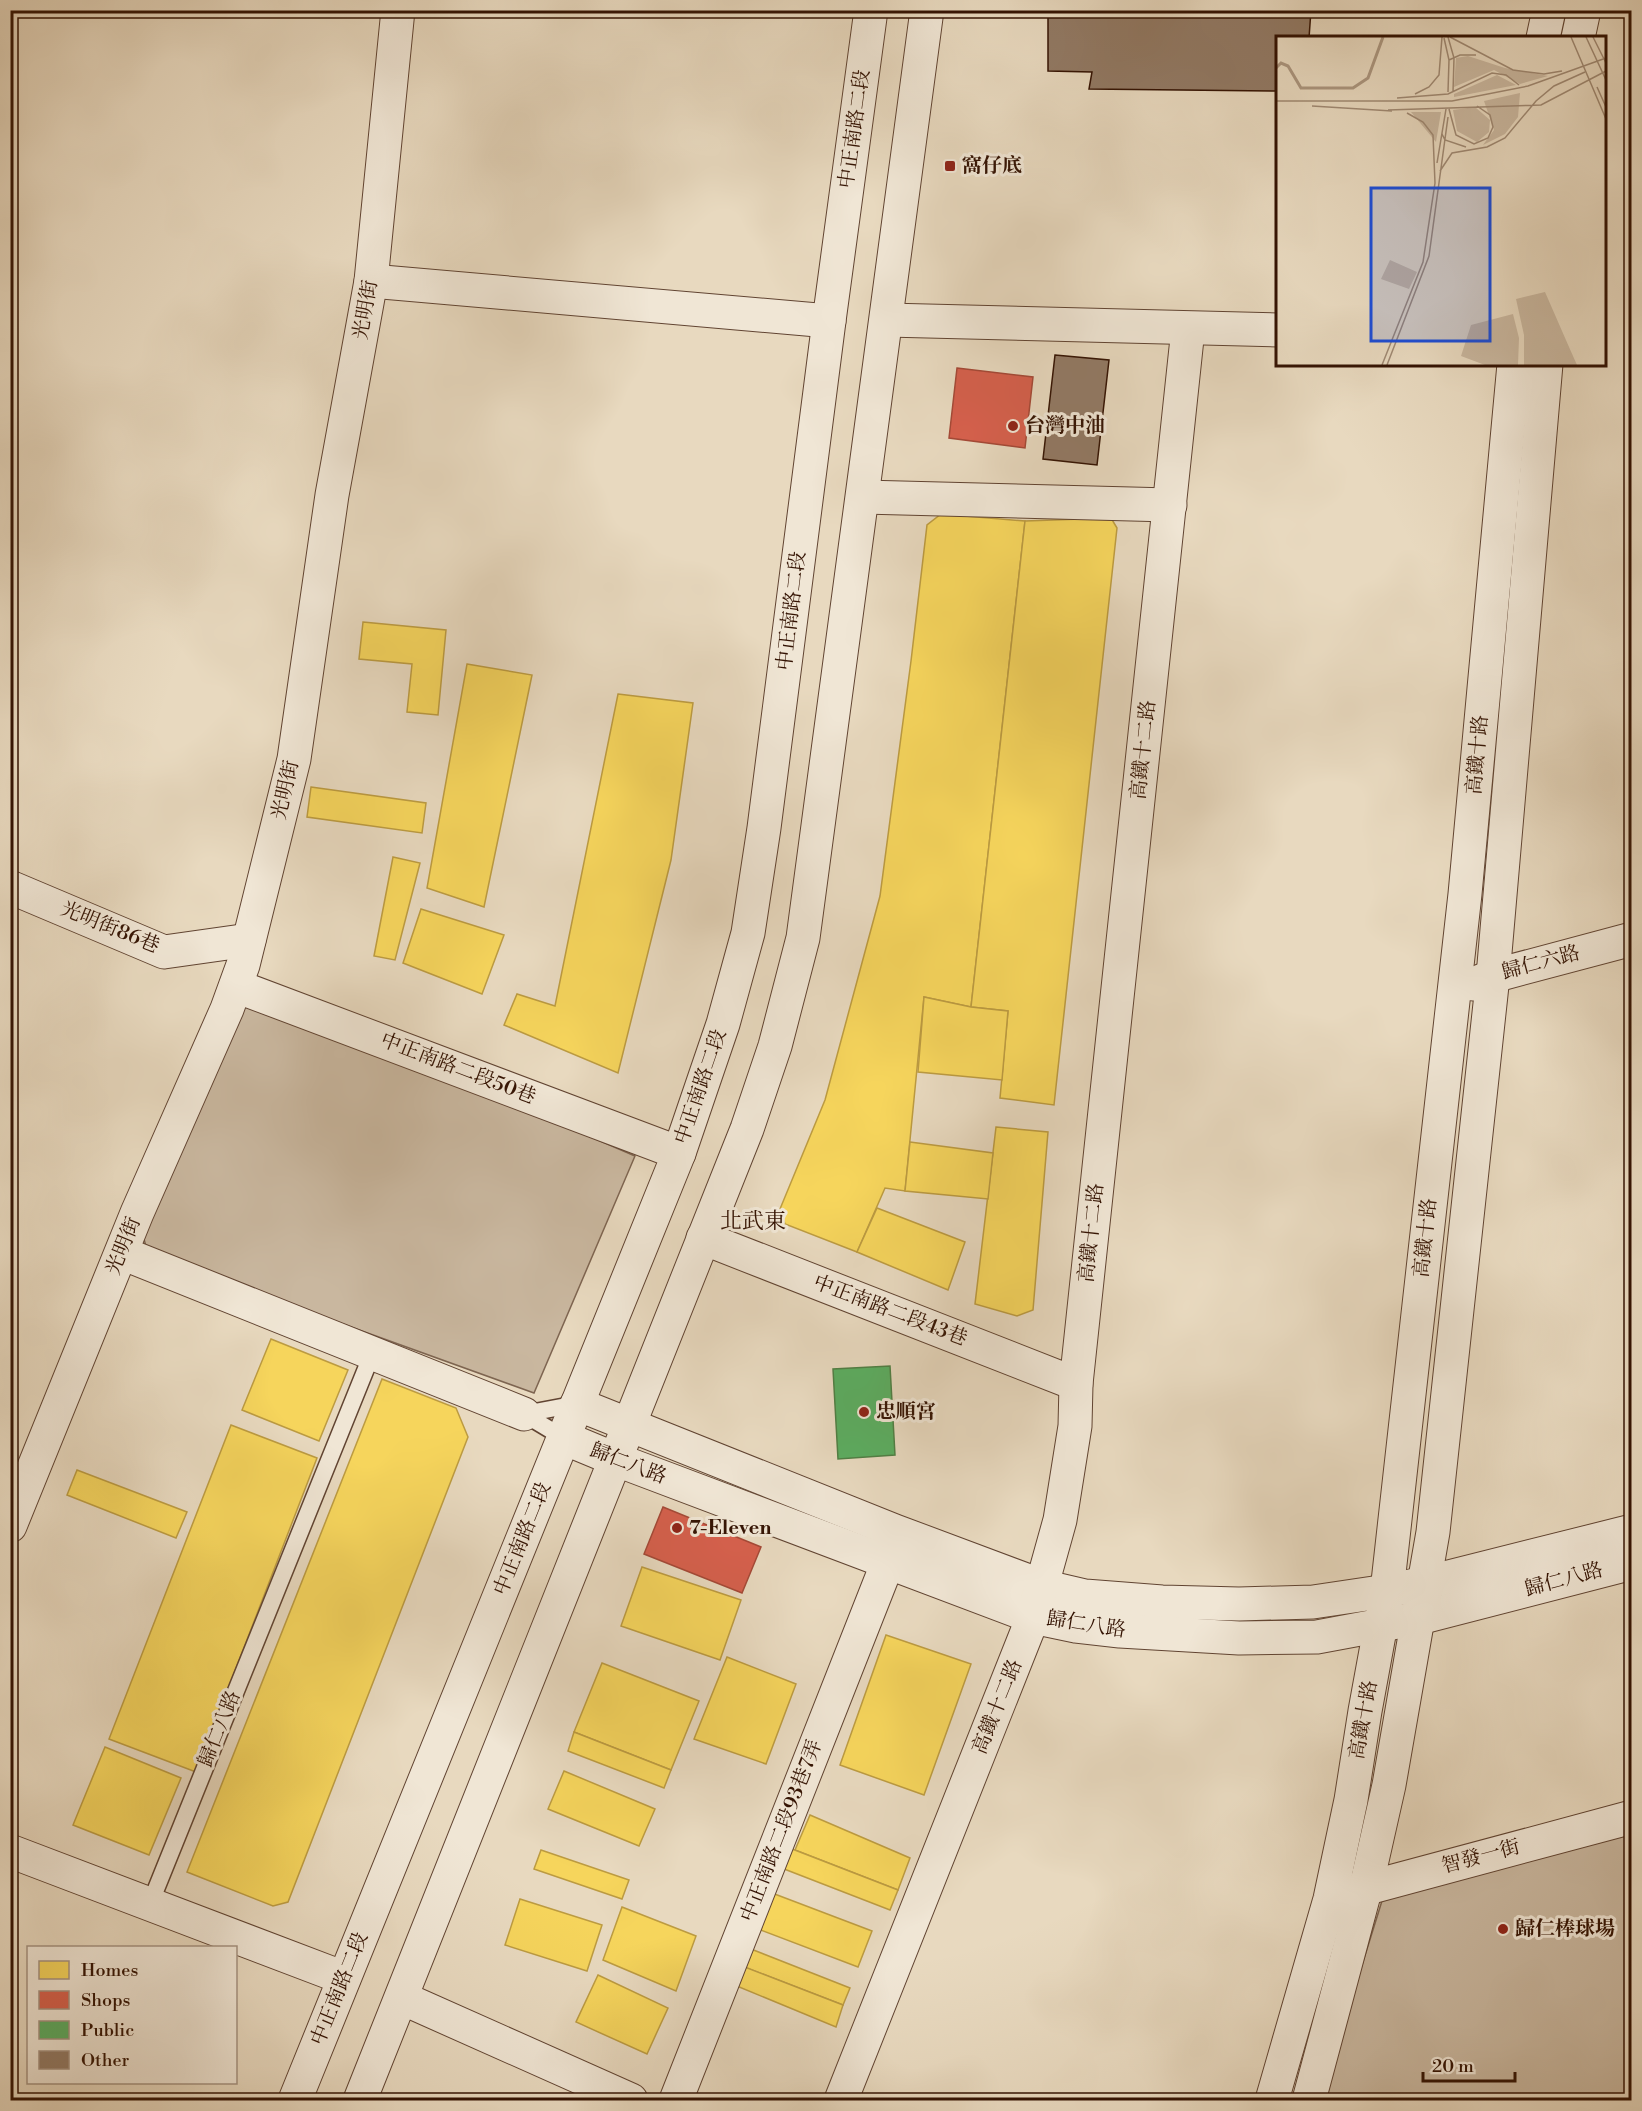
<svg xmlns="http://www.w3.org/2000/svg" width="1642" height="2111" font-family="'Libre Bodoni','Noto Serif TC',serif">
	<rect width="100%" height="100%" fill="#e8d9bf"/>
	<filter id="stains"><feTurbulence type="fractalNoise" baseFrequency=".00333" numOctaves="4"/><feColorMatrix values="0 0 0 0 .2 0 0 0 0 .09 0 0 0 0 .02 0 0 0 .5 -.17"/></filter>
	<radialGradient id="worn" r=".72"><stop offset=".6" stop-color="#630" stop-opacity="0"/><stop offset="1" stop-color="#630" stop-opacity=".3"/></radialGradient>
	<!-- green -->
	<g fill="#c9b79f" stroke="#7e6551" stroke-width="1.5">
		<path d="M262 995 635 1156 534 1393 148 1254 137 1213 227 1009Z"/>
		<path d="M1631 1827V2100H1320L1386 1888Z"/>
	</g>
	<!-- homes -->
	<g fill="#f6d55c" stroke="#bc9b41" stroke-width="1.5">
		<path d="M941 514 1025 521 971 1007 924 997 905 1191 885 1188 857 1252 785 1224 780 1209 825 1100 880 896 911 661 927 525Z"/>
		<path d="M1111 518 1117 528 1054 1105 1000 1098 1008 1011 971 1007 1025 521Z"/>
		<path d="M363 622 446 630 438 715 407 712 412 664 359 659Z"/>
		<path d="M467 664 532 675 484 907 427 888Z"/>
		<path d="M618 694 693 703 671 860 618 1073 504 1025 517 994 555 1006Z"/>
		<path d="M311 787 426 803 422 833 307 817Z"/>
		<path d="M393 857 420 863 395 960 374 956Z"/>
		<path d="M421 909 504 935 482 994 403 963Z"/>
		<path d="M924 997 971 1007 1008 1011 1002 1080 918 1072Z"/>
		<path d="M996 1127 1048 1132 1033 1310 1017 1316 975 1304Z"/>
		<path d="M910 1142 993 1153 988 1199 905 1191Z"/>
		<path d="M877 1208 965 1242 948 1290 857 1252Z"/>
		<path d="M271 1339 348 1370 319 1441 242 1410Z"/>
		<path d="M382 1379 456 1408 468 1437 288 1902 273 1906 187 1872Z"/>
		<path d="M231 1425 317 1458 196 1772 109 1739Z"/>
		<path d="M77 1470 187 1512 176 1538 67 1495Z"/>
		<path d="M642 1567 741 1600 720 1660 621 1626Z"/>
		<path d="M886 1635 971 1664 924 1795 840 1765Z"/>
		<path d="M727 1657 796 1684 766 1764 694 1739Z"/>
		<path d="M602 1663 699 1701 671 1770 574 1732Z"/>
		<path d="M574 1732 671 1770 664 1788 568 1751Z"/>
		<path d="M105 1747 181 1778 149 1855 73 1825Z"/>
		<path d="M564 1771 655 1809 639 1846 548 1809Z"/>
		<path d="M810 1815 910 1858 898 1890 795 1850Z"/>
		<path d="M787 1847 898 1890 890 1910 779 1867Z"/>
		<path d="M541 1850 629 1880 622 1899 534 1869Z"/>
		<path d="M772 1893 872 1931 858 1967 758 1929Z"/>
		<path d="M520 1899 602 1925 587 1971 505 1945Z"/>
		<path d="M622 1907 696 1936 676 1991 603 1960Z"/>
		<path d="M751 1949 850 1988 843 2005 744 1967Z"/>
		<path d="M737 1964 843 2005 836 2027 732 1984Z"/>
		<path d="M598 1975 668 2008 647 2054 576 2022Z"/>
	</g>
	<!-- shops -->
	<g fill="#d6604d" stroke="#a54937" stroke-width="1.5">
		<path d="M957 368 1033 377 1025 448 949 438Z"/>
		<path d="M663 1507 761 1547 742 1593 644 1554Z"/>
	</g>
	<!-- public -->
	<path fill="#5aae61" stroke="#4f8045" stroke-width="1.5" d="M890 1366 895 1455 838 1459 833 1369Z"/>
	<!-- building -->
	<g fill="#927a65" stroke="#341303" stroke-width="1.5">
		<path d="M1048 10H1311L1309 38H1278V91L1089 89 1092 72 1048 71Z"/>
		<path d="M1055 355 1109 360 1097 465 1043 459Z"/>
	</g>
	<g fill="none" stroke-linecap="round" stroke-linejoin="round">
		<!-- service casing -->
		<g stroke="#614432" stroke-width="19">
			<g id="service">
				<path d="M524 1414 577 1404"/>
				<path d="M524 1414 564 1438"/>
				<path d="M150 1904 372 1354"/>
			</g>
		</g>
		<!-- minor casing -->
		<g stroke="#614432" stroke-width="35">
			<g id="minor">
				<path d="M1543 38 1549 10"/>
				<path d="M1578 38 1584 10"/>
				<path d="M371 281 829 321"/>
				<path d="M887 320 1278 330"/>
				<path d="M863 497 1170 505"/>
				<path d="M10 887 164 952 249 940"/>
				<path d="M1473 984 1493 976 1632 939"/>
				<path d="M236 986 679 1153"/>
				<path d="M703 1238 1076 1384"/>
				<path d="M122 1253 524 1414"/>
				<path d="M577 1404 895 1531 1042 1586 1085 1596 1162 1602 1239 1604 1313 1602 1387 1591 1425 1583 1632 1531"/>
				<path d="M564 1438 617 1460 1033 1617 1076 1626 1120 1631 1239 1638 1317 1637 1419 1618 1632 1563"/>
				<path d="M10 1526 137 1213 227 1009 243 965 294 759 332 495 371 281 398 10"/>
				<path d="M10 1851 344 1978"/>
				<path d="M1349 1893 1632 1817"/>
				<path d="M402 1998 631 2100"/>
				<path d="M676 2100 888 1562"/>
				<path d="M841 2100 1033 1617 1060 1520 1075 1426 1076 1384 1188 329"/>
				<path d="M1272 2100 1330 1899 1351 1800 1365 1711 1387 1591 1465 894 1514 364"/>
				<path d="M1309 2100 1366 1887 1389 1785 1433 1532 1493 976 1546 364"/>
			</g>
		</g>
		<!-- tertiary casing -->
		<g stroke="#614432" stroke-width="35">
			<g id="tertiary">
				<path d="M295 2100 679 1153 723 1024 748 933 764 828 829 321 871 10"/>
				<path d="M360 2100 747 1129 775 1046 803 938 927 10"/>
			</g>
		</g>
		<!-- service -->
		<use href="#service" stroke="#f0e6d5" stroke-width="16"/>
		<!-- minor -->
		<use href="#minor" stroke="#f0e6d5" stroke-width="33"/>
		<!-- tertiary -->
		<use href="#tertiary" stroke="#f0e6d5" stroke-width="33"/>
	</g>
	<!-- markers -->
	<g fill="#8f2418" stroke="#f0e6d5" stroke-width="2">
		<rect x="944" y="160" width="12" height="12" rx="3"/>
		<circle cx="1013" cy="426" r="6"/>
		<circle cx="864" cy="1412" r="6"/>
		<circle cx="677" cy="1528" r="6"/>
		<circle cx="1503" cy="1929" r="6"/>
	</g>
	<g text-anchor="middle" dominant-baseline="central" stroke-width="6" stroke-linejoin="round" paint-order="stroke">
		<!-- street labels -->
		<g font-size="20" fill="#341303" stroke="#f0e6d5">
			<text transform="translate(855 129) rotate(-82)">中正南路二段</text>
			<text transform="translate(366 310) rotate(-80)">光明街</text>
			<text transform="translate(792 611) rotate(-83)">中正南路二段</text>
			<text transform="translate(1144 750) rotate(-84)">高鐵十二路</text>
			<text transform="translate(1478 755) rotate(-85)">高鐵十路</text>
			<text transform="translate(286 790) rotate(-77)">光明街</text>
			<text transform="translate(110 928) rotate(22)">光明街86巷</text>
			<text transform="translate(1541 963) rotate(-15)">歸仁六路</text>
			<text transform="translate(458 1069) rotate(21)">中正南路二段50巷</text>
			<text transform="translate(701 1087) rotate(-71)">中正南路二段</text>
			<text transform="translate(1092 1233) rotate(-84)">高鐵十二路</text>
			<text transform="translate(1426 1238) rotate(-84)">高鐵十路</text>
			<text transform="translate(124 1246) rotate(-68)">光明街</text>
			<text transform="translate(890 1311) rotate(21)">中正南路二段43巷</text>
			<text transform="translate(628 1464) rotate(21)">歸仁八路</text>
			<text transform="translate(523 1539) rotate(-68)">中正南路二段</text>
			<text transform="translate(1564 1580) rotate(-15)">歸仁八路</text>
			<text transform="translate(1086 1625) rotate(9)">歸仁八路</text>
			<text transform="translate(998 1707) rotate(-68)">高鐵十二路</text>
			<text transform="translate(1364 1720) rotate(-80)">高鐵十路</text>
			<text transform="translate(220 1729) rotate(-68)">歸仁八路</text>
			<text transform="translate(782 1831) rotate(-69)">中正南路二段93巷7弄</text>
			<text transform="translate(1481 1857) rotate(-15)">智發一街</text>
			<text transform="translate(340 1989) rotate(-68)">中正南路二段</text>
		</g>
		<!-- poi labels -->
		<g font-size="20" font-weight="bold" fill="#341303" stroke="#f0e6d5" text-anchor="start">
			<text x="962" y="166">窩仔底</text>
			<text x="1025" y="426">台灣中油</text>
			<text x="876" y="1412">忠順宮</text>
			<text x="689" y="1528">7-Eleven</text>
			<text x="1515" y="1929">歸仁棒球場</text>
		</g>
		<!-- quarter labels -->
		<g font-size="22" fill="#341303" stroke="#f0e6d5">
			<text x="753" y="1221">北武東</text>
		</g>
	</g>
	<!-- overview -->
	<g transform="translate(1276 36)">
		<rect width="330" height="330" fill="#e8d9bf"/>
		<path d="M192 20 229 32 272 40 244 48 218 34 178 51 180 22ZM221 39 240 49 178 61V58ZM244 57 242 81 229 98 207 109 218 94 208 65ZM199 71 214 84 213 96 201 106 181 95 177 74ZM135 76H165L160 106ZM114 224 141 236 133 253 105 243ZM269 256 293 311 301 329H248V299L240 263ZM237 278 243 302 242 329H209L185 320 195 289Z" fill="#c9b79f"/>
		<path fill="none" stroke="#ab967f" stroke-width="3" d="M0 32 5 27 12 30 25 52H77L92 42 107 1"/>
		<path fill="none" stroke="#a08a74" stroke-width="1.5" d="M172 1 178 22 177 56M174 1 237 34 268 38 286 35M295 1 330 83M310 1 330 44M317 1 330 27M168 2 173 24 172 56M173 24 184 19H200M321 51 330 71M139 58 153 51 163 39 166 1M121 62 172 58 216 37 230 39 243 49M0 65H176L252 50 330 22M36 70 116 75M173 73 180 99 198 108 212 102 217 91 214 79 201 70M112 74 265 69 330 35M131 77 147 86 157 99 159 147M166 98 169 104 190 111M161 127 170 73M164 135 176 117 211 111 229 102 260 65 278 50 309 36M106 329 147 226 159 147M111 329 153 220 172 81"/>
		<path fill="#1d4ed8" fill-opacity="0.15" stroke="#1d4ed8" stroke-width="3" d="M95 152H214V305H95Z"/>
		<rect width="330" height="330" fill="none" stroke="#341303" stroke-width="3"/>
	</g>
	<!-- margin -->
	<rect width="1642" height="2111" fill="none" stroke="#e8d9bf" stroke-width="36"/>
	<rect x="12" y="12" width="1618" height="2087" fill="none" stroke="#341303" stroke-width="3"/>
	<rect x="18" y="18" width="1606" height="2075" fill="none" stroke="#341303" stroke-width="1.5"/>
	<!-- legend -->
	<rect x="27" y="1946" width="210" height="138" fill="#f0e6d5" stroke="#a59281" stroke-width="1.5"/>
	<rect x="39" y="1961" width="30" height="18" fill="#f6d55c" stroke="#a59281" stroke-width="1.5"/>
	<text x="81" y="1976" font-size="18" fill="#341303">Homes</text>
	<rect x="39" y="1991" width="30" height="18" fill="#d6604d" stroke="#a59281" stroke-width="1.5"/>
	<text x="81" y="2006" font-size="18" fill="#341303">Shops</text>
	<rect x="39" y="2021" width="30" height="18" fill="#5aae61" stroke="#a59281" stroke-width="1.5"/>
	<text x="81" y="2036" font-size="18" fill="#341303">Public</text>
	<rect x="39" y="2051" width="30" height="18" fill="#927a65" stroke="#a59281" stroke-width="1.5"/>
	<text x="81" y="2066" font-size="18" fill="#341303">Other</text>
	<!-- scale -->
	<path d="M1423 2072v9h92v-9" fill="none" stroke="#341303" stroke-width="3"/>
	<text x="1432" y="2072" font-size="18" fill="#341303" stroke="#f0e6d5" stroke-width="4.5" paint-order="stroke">20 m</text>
	<rect width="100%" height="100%" filter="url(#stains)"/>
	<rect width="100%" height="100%" fill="url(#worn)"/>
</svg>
